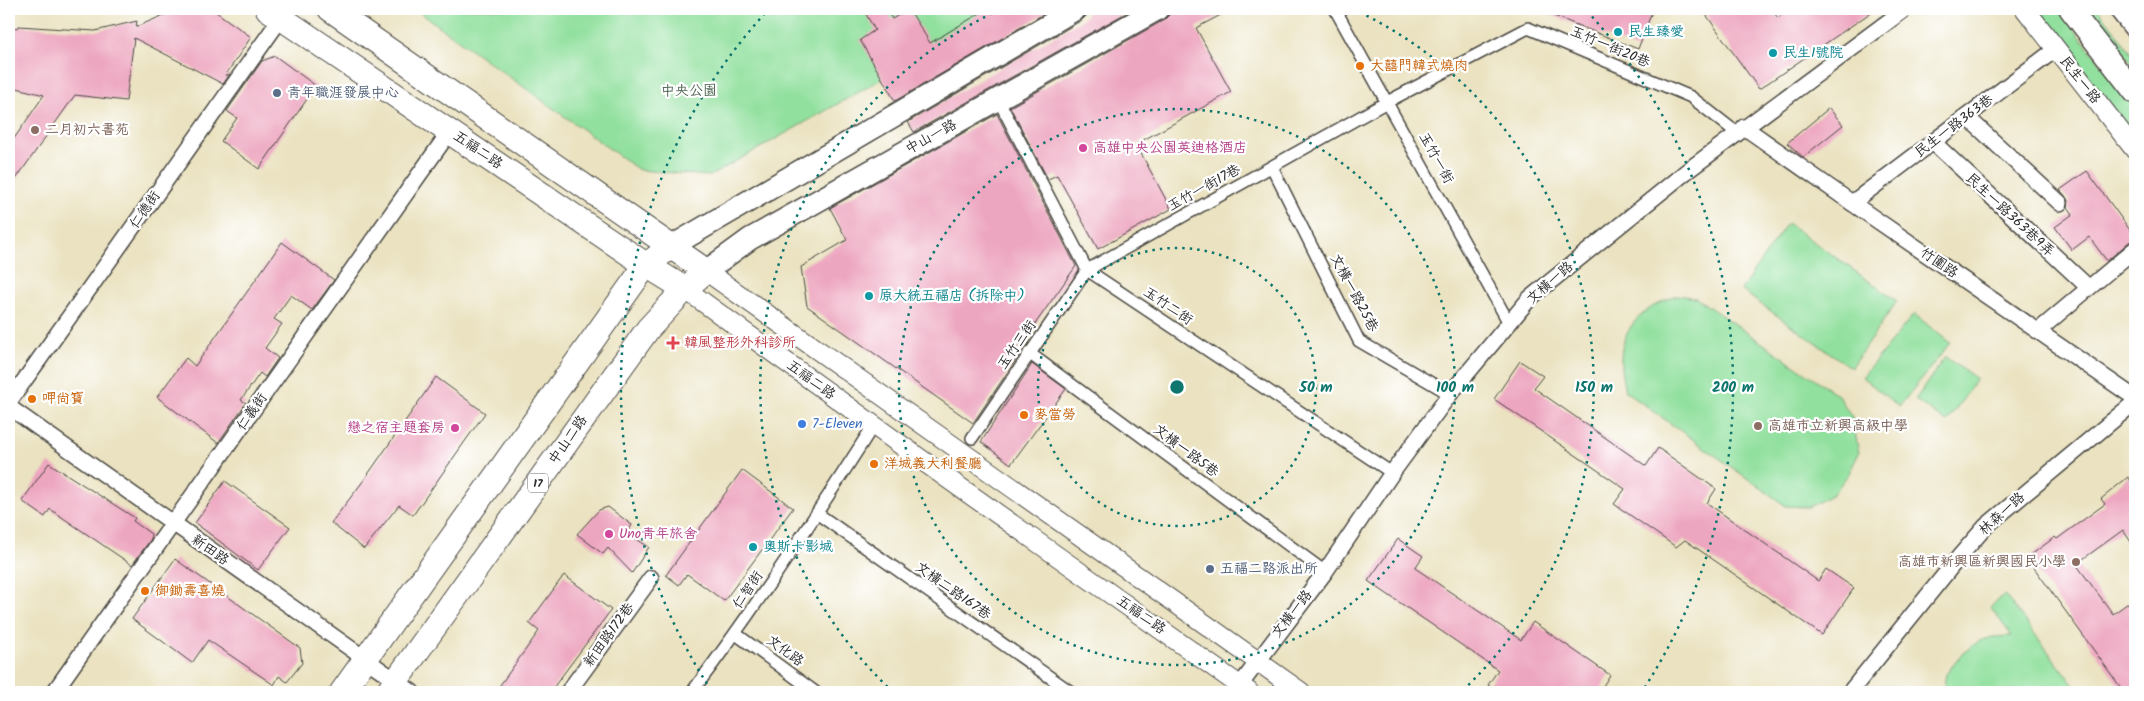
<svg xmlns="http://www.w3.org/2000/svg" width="2144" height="701" font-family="Kalam,'LXGW WenKai TC',sans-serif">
	<rect width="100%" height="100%" fill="#fff"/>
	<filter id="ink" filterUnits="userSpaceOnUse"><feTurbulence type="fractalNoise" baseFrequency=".02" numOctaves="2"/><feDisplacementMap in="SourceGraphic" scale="10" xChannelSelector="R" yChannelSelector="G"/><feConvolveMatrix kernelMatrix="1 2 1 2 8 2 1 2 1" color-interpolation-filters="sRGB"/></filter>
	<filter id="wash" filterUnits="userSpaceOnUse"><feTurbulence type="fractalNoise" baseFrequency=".0096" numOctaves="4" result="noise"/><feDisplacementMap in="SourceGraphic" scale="20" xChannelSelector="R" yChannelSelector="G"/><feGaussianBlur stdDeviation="1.12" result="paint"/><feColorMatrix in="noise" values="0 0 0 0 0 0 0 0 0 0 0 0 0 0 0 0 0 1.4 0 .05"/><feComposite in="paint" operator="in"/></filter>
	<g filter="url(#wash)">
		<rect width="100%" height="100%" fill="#eae2c0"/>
		<!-- green -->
		<g fill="#91e09e" stroke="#5e8664">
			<path d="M415 9H1006L710 176 639 170Z"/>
			<path d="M2031 9H2059L2135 108V145Z"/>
			<path d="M2091 9H2098L2135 58V67Z"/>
			<path d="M1787 223 1897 301 1851 368 1741 290Z"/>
			<path d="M1677 295 1696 298 1837 394 1852 417 1859 453 1848 475 1833 494 1809 507 1786 506 1625 391C1612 340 1630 313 1677 295Z"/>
			<path d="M1914 314 1950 343 1899 407 1862 377Z"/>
			<path d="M1945 357 1977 379 1947 422 1915 400Z"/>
			<path d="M2005 595 2079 692H1943L1946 674 1963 653 1979 641 1993 637 2012 636 1990 607Z"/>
		</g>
		<g id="blocks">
			<!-- building -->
			<g fill="#eda6bf">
				<path d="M178 9H212L251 37 225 76 230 74 223 84 134 38 126 101 75 95 9 189V146L44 95 9 86V33L19 26 95 31 137 21 136 27Z"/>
				<path d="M863 9H886L892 19 909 9 930 43 987 9H1052L895 101 860 40 875 30Z"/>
				<path d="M1088 9H1133L914 132 908 122 1082 20 1087 15Z"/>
				<path d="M1170 9H1232L1196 28 1231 92 1136 144 1171 209 1098 249 1057 175 1048 179 1010 107 1164 20 1169 15Z"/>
				<path d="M1536 9H1653L1638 49Z"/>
				<path d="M1702 9H1771L1778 18 1790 9H1876L1759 89Z"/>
				<path d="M275 56 316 86 259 169 221 141 237 118 227 111 262 61Z"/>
				<path d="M1829 108 1843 125 1803 157 1787 143Z"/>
				<path d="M997 114 1076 266 1016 351 1020 354 973 423 807 306 801 267 847 240 830 208Z"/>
				<path d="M2087 171 2135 237V240L2129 242 2107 261 2089 237 2072 250 2055 227 2073 214 2068 207 2069 200 2060 190Z"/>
				<path d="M282 242 334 280 312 310 291 295 274 319 282 324 265 348 278 358 265 377 260 373 241 400 246 403 218 443 157 397 186 358 195 366Z"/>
				<path d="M1520 361 1543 376 1534 388 1646 466 1658 448 1716 489 1707 503 1818 581 1826 569 1854 588 1822 635 1685 540 1676 547 1614 504 1625 489 1494 399Z"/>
				<path d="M1032 364 1066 389 1011 464 981 442Z"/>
				<path d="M436 377 485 413 413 515 399 505 364 549 331 523 364 480Z"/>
				<path d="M49 463 135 518 133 521 151 534V539L132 565 50 509 45 517 22 501Z"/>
				<path d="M742 470 793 508 724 601 687 574 679 585 666 575Z"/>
				<path d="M2128 477 2135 487V548L2123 530 2076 564 2113 614 2135 598V692H2124L2027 558 2055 537 2057 539 2105 504 2101 499Z"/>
				<path d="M225 481 290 527 258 570 195 523Z"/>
				<path d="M608 507 632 525 627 533 649 547 632 573 608 548 603 554 577 534 599 510Z"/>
				<path d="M1398 539 1423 556 1415 568 1521 640 1533 622 1610 675 1599 692H1498L1488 685 1498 670 1368 581Z"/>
				<path d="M175 559 300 648 302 663 287 682 279 676 274 685 208 640 192 663 132 619Z"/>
				<path d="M564 575 611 610 550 692H495L539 631 529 623Z"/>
			</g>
		</g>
	</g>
	<g filter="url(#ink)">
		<use href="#blocks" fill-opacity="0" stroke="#484641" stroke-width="1"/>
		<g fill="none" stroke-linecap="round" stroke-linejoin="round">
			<!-- pedestrian casing -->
			<g stroke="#484641" stroke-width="14">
				<g id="pedestrian">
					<path d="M1335 9 1509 323"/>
					<path d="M998 99 1087 270 1392 473"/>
					<path d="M1272 167 1359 341 1450 394"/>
					<path d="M1029 353 1325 572"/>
					<path d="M972 438 1087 270 1387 102 1528 28 1691 97 1737 133"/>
					<path d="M818 514 1071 692"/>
					<path d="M736 634 815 692"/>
					<path d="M692 692C757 606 816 516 873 426"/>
				</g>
			</g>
			<!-- minor casing -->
			<g stroke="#484641" stroke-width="18">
				<g id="minor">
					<path d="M1967 117 2060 203"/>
					<path d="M1744 127 1852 203 2135 398"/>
					<path d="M1933 142 2088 287"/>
					<path d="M1852 203 2056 49"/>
					<path d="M2038 331 2135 249"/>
					<path d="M9 402 281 18"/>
					<path d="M9 407 412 692"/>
					<path d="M54 692 450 131"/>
					<path d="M568 692 651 578"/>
					<path d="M1235 692 1325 572 1392 473 1450 394 1530 298 1687 171 1905 9"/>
					<path d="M1850 692 1959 557 1986 526 2135 402"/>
				</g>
			</g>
			<!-- tertiary casing -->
			<g stroke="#484641" stroke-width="21">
				<g id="tertiary">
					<path d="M2025 9 2135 150"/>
					<path d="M706 271 1301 692"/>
					<path d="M685 289 944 476 1249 692"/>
				</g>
			</g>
			<!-- secondary casing -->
			<g stroke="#484641" stroke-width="24">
				<g id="secondary">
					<path d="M2070 9 2135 93"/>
					<path d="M2120 9 2135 28"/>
					<path d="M672 246 1076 9"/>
					<path d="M706 271 750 239 1158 9"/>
				</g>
			</g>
			<!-- primary casing -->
			<g stroke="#484641" stroke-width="26">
				<g id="primary">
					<path d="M268 9 646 265 685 289"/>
					<path d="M330 9 706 271 685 289 648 329 388 692"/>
					<path d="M342 692 646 265 672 246"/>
				</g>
			</g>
			<!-- pedestrian -->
			<use href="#pedestrian" stroke="#fff" stroke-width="11"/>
			<!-- minor -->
			<use href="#minor" stroke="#fff" stroke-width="15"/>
			<!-- tertiary -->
			<use href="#tertiary" stroke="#fff" stroke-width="19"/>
			<!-- secondary -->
			<use href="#secondary" stroke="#fff" stroke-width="21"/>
			<!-- primary -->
			<use href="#primary" stroke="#fff" stroke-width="24"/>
		</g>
	</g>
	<!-- distance rings -->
	<g fill="none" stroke="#0f766e" stroke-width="2.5" stroke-dasharray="2.5 5">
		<circle cx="1177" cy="387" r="139"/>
		<circle cx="1177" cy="387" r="278"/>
		<path d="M893 692A417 417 0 0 1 1001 9M1353 9A417 417 0 0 1 1461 692"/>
		<path d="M711 690A556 556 0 0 1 767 11M1587 11A556 556 0 0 1 1643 690"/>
	</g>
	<!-- markers -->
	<g fill="#0f9aa8" stroke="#fff" stroke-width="2">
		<circle cx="1618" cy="32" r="5"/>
		<circle cx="1773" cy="53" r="5"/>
		<circle cx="869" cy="296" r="5"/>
		<circle cx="753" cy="547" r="5"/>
	</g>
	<g fill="#e8710a" stroke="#fff" stroke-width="2">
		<circle cx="1360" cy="66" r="5"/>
		<circle cx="32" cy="399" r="5"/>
		<circle cx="1024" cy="415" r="5"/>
		<circle cx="874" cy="464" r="5"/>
		<circle cx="145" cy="591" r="5"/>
	</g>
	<g fill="#5c6f8a" stroke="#fff" stroke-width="2">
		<circle cx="277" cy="93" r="5"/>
		<circle cx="1210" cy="569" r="5"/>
	</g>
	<g fill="#8d6e63" stroke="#fff" stroke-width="2">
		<circle cx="35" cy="130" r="5"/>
		<circle cx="1758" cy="426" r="5"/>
		<circle cx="2076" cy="562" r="5"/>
	</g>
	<g fill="#d1479c" stroke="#fff" stroke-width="2">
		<circle cx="1083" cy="148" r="5"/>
		<circle cx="455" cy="428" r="5"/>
		<circle cx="609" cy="534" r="5"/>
	</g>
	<path fill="#e0444e" stroke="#fff" stroke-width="2" d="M670.5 335.5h5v5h5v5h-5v5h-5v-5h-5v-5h5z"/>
	<circle fill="#3f7fe0" stroke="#fff" stroke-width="2" cx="802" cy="424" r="5"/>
	<g text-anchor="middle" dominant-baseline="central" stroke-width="4.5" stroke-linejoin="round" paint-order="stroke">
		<!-- shield labels -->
		<rect fill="#fff" stroke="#6b6b6b" stroke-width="1" x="528" y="473.5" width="20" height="19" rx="4"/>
		<g font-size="12" font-weight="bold" fill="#2b2b2b">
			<text x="538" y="483">17</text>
		</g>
		<!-- culture labels -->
		<g font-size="14" fill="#0d838f" stroke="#fff" text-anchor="start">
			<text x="1628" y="32">民生臻愛</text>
			<text x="1783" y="53">民生1號院</text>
			<text x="879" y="296">原大統五福店 (拆除中)</text>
			<text x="763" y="547">奧斯卡影城</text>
		</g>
		<!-- street labels -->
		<g font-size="14" fill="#2b2b2b" stroke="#fff">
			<text transform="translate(1610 47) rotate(23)">玉竹一街20巷</text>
			<text transform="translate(2080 80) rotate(52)">民生一路</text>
			<text transform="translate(1954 126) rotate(-37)">民生一路363巷</text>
			<text transform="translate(931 137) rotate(-29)">中山一路</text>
			<text transform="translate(478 150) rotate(34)">五福二路</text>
			<text transform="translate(1436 158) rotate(61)">玉竹一街</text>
			<text transform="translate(1204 188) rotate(-29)">玉竹一街17巷</text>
			<text transform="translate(145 210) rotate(-55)">仁德街</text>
			<text transform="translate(2010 215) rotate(43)">民生一路363巷9弄</text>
			<text transform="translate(1939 263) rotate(34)">竹圍路</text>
			<text transform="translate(1550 283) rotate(-41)">文橫一路</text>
			<text transform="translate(1354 293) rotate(62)">文橫一路25巷</text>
			<text transform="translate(1168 306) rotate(34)">玉竹二街</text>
			<text transform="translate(1017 345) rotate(-55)">玉竹三街</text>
			<text transform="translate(811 380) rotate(36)">五福二路</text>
			<text transform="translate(252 412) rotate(-55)">仁義街</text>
			<text transform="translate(568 440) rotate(-55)">中山二路</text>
			<text transform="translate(1186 451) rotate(37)">文橫一路5巷</text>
			<text transform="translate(2002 514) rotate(-42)">林森一路</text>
			<text transform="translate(210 550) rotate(35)">新田路</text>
			<text transform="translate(748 590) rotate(-56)">仁智街</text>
			<text transform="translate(953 591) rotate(35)">文橫二路167巷</text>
			<text transform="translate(1292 614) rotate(-52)">文橫一路</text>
			<text transform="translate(1141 615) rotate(35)">五福二路</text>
			<text transform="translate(609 635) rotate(-54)">新田路172巷</text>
			<text transform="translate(785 651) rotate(36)">文化路</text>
		</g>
		<!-- food labels -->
		<g font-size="14" fill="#c56008" stroke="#fff" text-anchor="start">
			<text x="1370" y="66">大囍門韓式燒肉</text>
			<text x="42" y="399">呷尚寶</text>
			<text x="1034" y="415">麥當勞</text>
			<text x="884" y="464">洋城義大利餐廳</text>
			<text x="155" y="591">御鋤壽喜燒</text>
		</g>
		<!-- park labels -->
		<g font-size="14" fill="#4a614e" stroke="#fff">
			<text x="689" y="91">中央公園</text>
		</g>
		<!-- service labels -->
		<g font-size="14" fill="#4e5e75" stroke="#fff" text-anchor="start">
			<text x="287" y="93">青年職涯發展中心</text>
			<text x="1220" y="569">五福二路派出所</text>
		</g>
		<!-- education labels -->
		<g font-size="14" fill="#785e54" stroke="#fff" text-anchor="start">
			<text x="45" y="130">二月初六書苑</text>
			<text x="1768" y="426">高雄市立新興高級中學</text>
			<text x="2066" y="562" text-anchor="end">高雄市新興區新興國民小學</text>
		</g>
		<!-- hotel labels -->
		<g font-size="14" fill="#b23c85" stroke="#fff" text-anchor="start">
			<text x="1093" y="148">高雄中央公園英迪格酒店</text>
			<text x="445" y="428" text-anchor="end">戀之宿主題套房</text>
			<text x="619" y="534">Uno青年旅舍</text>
		</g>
		<!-- health labels -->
		<g font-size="14" fill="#be3a42" stroke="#fff" text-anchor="start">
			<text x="684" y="343">韓風整形外科診所</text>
		</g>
		<!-- shop labels -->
		<g font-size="14" fill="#366cbe" stroke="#fff" text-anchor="start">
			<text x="812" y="424">7-Eleven</text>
		</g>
	</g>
	<circle cx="1177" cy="387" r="8" fill="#0f766e" stroke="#fff" stroke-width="2.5"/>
	<g font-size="15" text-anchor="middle" font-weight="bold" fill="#0f766e" stroke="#fff" stroke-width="4.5" stroke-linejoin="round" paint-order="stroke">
		<text x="1316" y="392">50 m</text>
		<text x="1455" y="392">100 m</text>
		<text x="1594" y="392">150 m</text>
		<text x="1733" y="392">200 m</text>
	</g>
	<!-- margin -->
	<rect width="2144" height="701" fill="none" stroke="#fff" stroke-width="30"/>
</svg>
